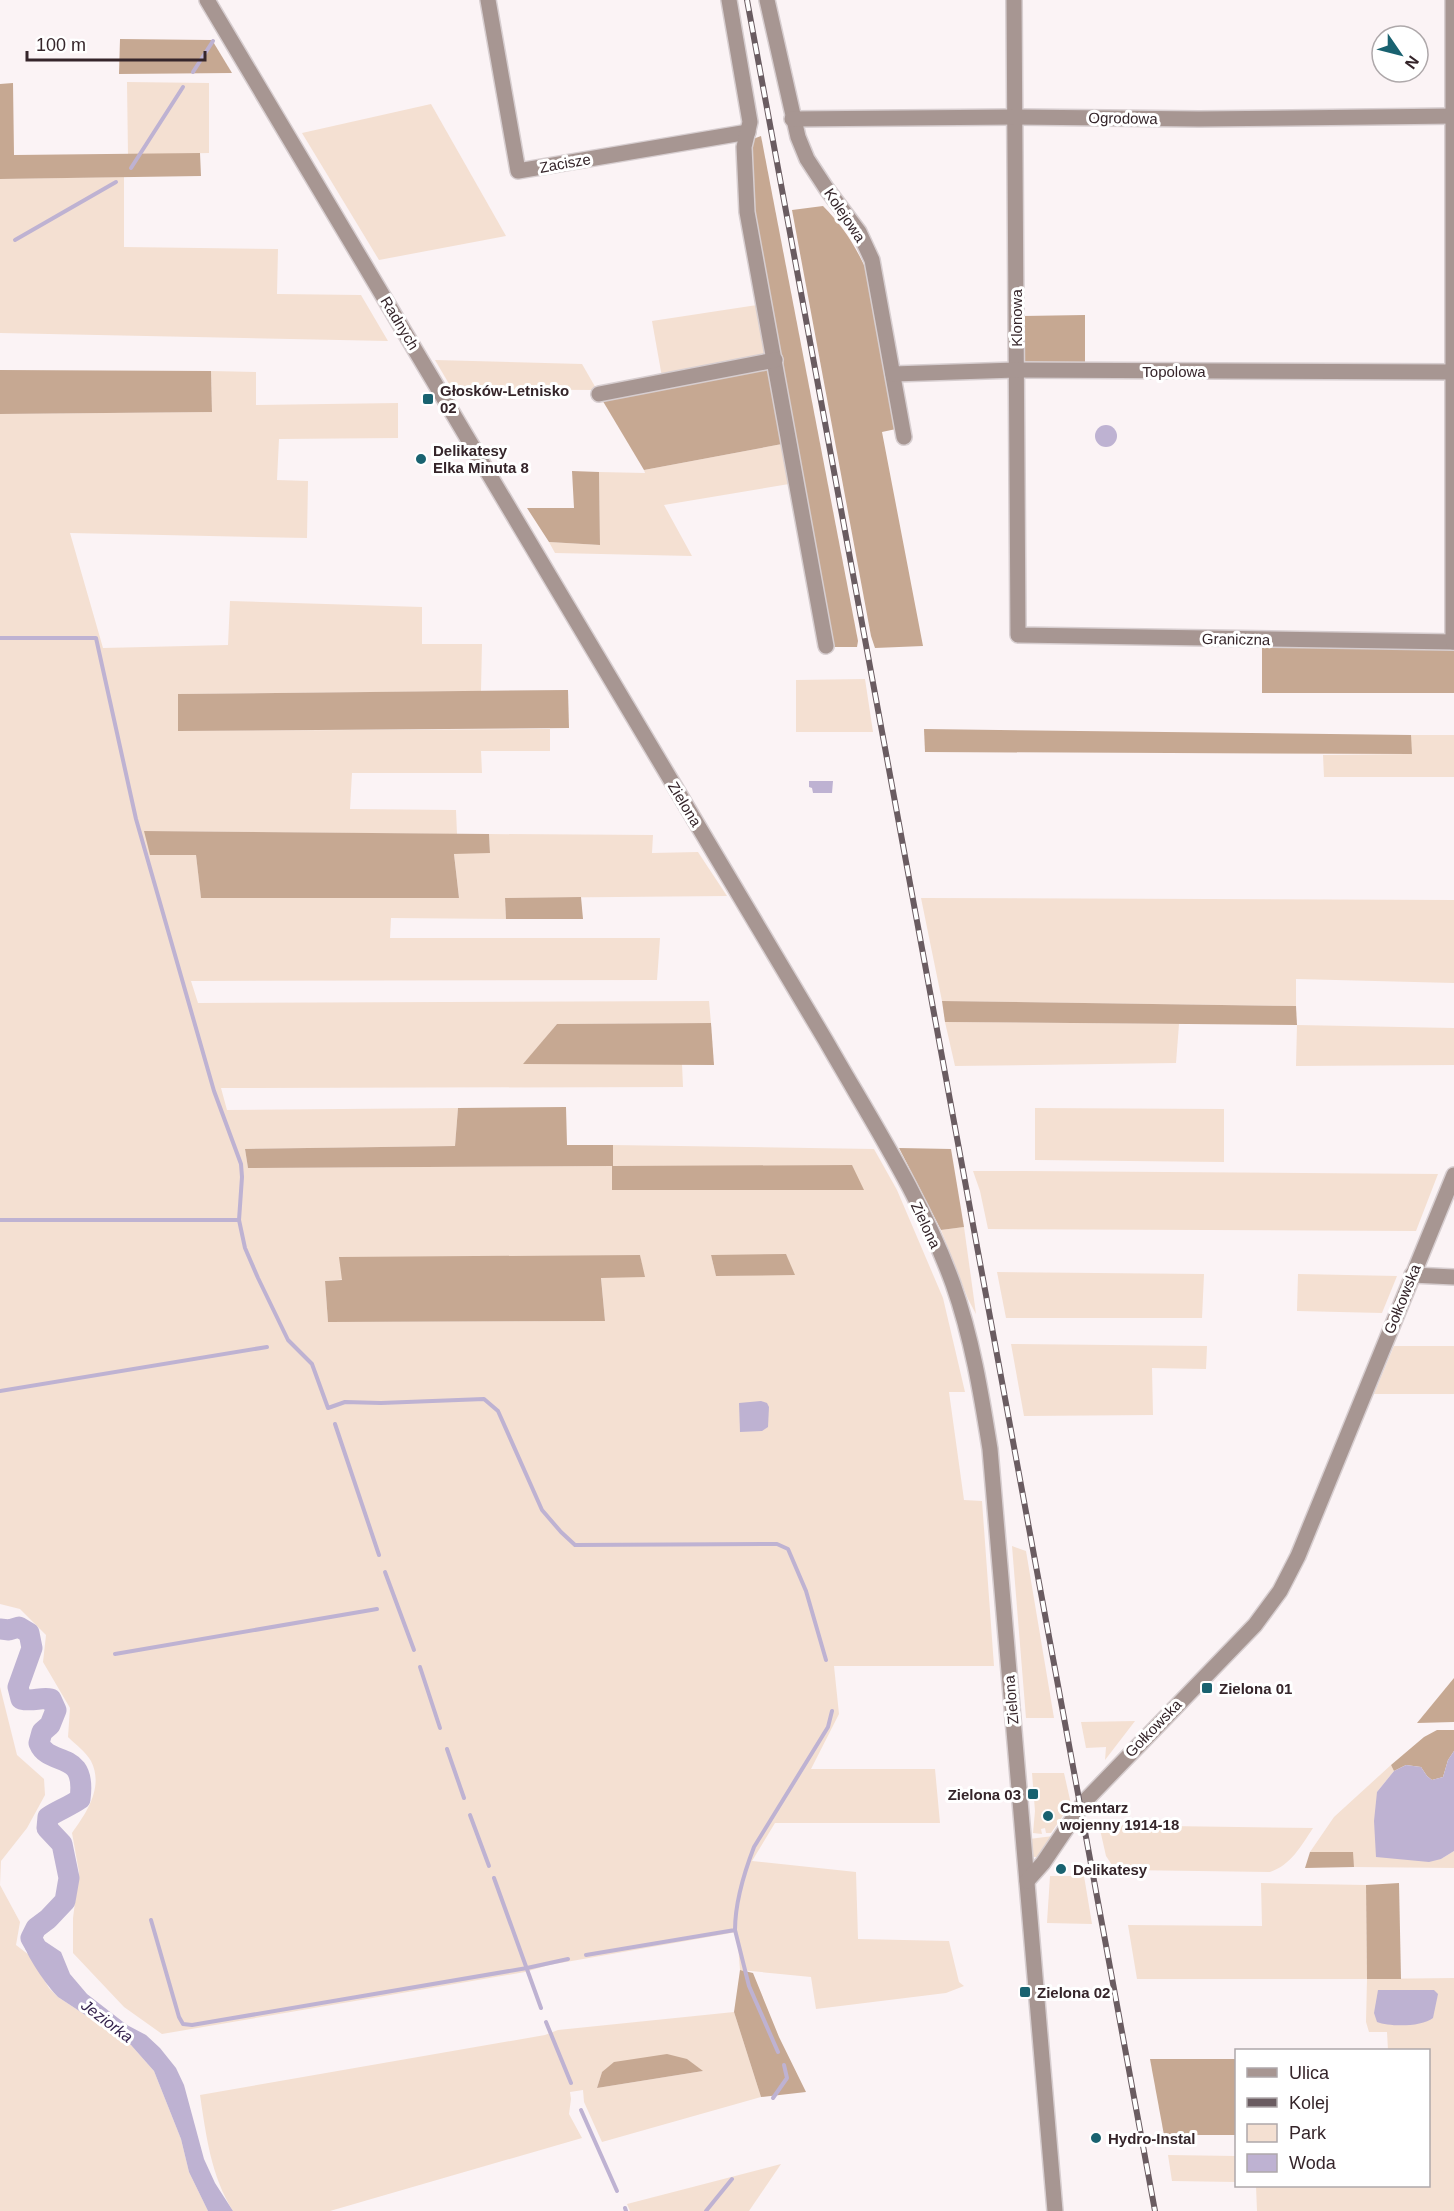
<svg xmlns="http://www.w3.org/2000/svg" width="1454" height="2211" font-family="Helvetica,sans-serif">
	<rect width="100%" height="100%" fill="#fbf3f5"/>
	<!-- green -->
	<g fill="#f4e0d2" fill-rule="evenodd">
		<path d="M127 82 209 83V153L128 155Z"/>
		<path d="M431 104 506 236 379 260 302 133Z"/>
		<path d="M124 177V247L278 249 277 294 361 295 388 341 0 333V179Z"/>
		<path d="M757 305 766 357 662 377 652 321Z"/>
		<path d="M435 360 582 364 597 390 452 389Z"/>
		<path d="M211 371 256 372V405L398 403V438L279 439 277 480 308 481 307 538 70 533 103 648 228 645 230 601 422 607V644H482L481 691 179 694 178 731 550 729V751H481L482 773H352L350 809 456 810 457 834 144 831 196 855 201 897 459 898 454 853H490L489 834 653 835 652 853 698 852 727 896 505 898 506 919 391 918 390 938H660L657 980 191 981 198 1003 709 1001 711 1023 557 1024 524 1064H682L683 1087 221 1088 227 1110 458 1108 455 1146 245 1149 248 1168 612 1166 613 1145 874 1149 897 1190 943 1298 965 1392H949L964 1500 982 1501 994 1666H834L839 1714 811 1769H935L940 1823H775L752 1861 856 1872 858 1939 949 1941 959 1982 964 1986 946 1993 816 2009 811 1977 740 1970 737 1932 549 1965 525 1972 162 2034 124 2007 73 1953V1918L79 1872 72 1833C87 1812 104 1787 91 1761 86 1752 75 1744 68 1737L70 1708 43 1662 46 1635 20 1609 0 1604V414L212 412ZM613 1167 864 1189 612 1190ZM640 1255 644 1277H601L605 1321 328 1322 325 1281ZM711 1255 794 1274 716 1276Z"/>
		<path d="M782 444 789 484 664 505 692 556 555 553 549 542 600 545 599 472 645 473 644 470Z"/>
		<path d="M865 679 873 732H796V680Z"/>
		<path d="M1411 735H1454V777H1324L1323 755 1411 754Z"/>
		<path d="M921 898 1454 900V983L1296 979V1006L942 1001Z"/>
		<path d="M945 1022 1179 1024 1176 1063 955 1066Z"/>
		<path d="M1297 1025 1454 1028V1065L1296 1066Z"/>
		<path d="M1035 1108 1224 1109V1162L1035 1160Z"/>
		<path d="M973 1171H1024L1438 1174 1416 1231 988 1229 980 1191Z"/>
		<path d="M964 1227 976 1314 968 1299 941 1230Z"/>
		<path d="M997 1272 1204 1274 1202 1318H1006Z"/>
		<path d="M1298 1274 1397 1276 1382 1313 1297 1311Z"/>
		<path d="M1011 1344 1207 1346 1206 1369 1152 1368 1153 1415 1024 1416Z"/>
		<path d="M1394 1346H1454V1394H1374Z"/>
		<path d="M1012 1546 1026 1551 1054 1718H1026Z"/>
		<path d="M0 1687 17 1755 44 1779 45 1795 27 1828 1 1861 0 1885Z"/>
		<path d="M1135 1721 1105 1760 1106 1747 1086 1748 1081 1722Z"/>
		<path d="M1391 1765 1394 1771 1377 1792 1441 1859 1454 1851V1868L1354 1867 1352 1852H1310L1334 1817Z"/>
		<path d="M1032 1773H1064L1071 1804 1051 1833H1046L1045 1828 1041 1829 1042 1834 1033 1833 1035 1811Z"/>
		<path d="M1099 1825 1313 1828C1301 1846 1291 1865 1270 1872L1126 1870 1112 1865 1106 1856Z"/>
		<path d="M1053 1836 1039 1857H1033L1031 1855 1029 1839Z"/>
		<path d="M1050 1876H1084L1092 1924 1047 1923Z"/>
		<path d="M1261 1883 1366 1885 1367 1979 1454 1978V2211H1257L1256 2186H1428V2050H1388L1387 2032H1369L1366 2022 1367 1979H1137L1128 1925 1262 1926Z"/>
		<path d="M0 1885 20 1922 16 1945 29 1955 49 1988 58 1997 131 2045 154 2071 181 2139 189 2172 208 2211H0Z"/>
		<path d="M734 2012 761 2097 602 2142 584 2102 583 2090 570 2092 571 2099 569 2114 582 2138 330 2211H233C211 2176 206 2135 200 2095L545 2035 558 2030ZM703 2071 597 2088 602 2072Z"/>
		<path d="M1168 2155 1236 2156V2182L1172 2181Z"/>
		<path d="M781 2164 749 2211H630L627 2204Z"/>
	</g>
	<!-- forest -->
	<g fill="#c6a892">
		<path d="M120 39 212 40 232 73 119 74Z"/>
		<path d="M13 83 14 155 200 153 201 176 0 179V84Z"/>
		<path d="M761 136 858 641 857 647H832L748 176 753 139Z"/>
		<path d="M823 206C843 226 857 248 868 274L896 429 882 432 923 646 875 648 871 636 792 210Z"/>
		<path d="M1085 315V363L1024 364 1023 316Z"/>
		<path d="M769 368 782 444 644 470 601 398Z"/>
		<path d="M0 370 211 371 212 412 0 414Z"/>
		<path d="M572 471 599 472 600 545 549 542 527 508H574Z"/>
		<path d="M1454 647V693H1262V648Z"/>
		<path d="M568 690 569 728 178 731V694Z"/>
		<path d="M924 729 1411 735 1412 754 925 752Z"/>
		<path d="M144 831 489 834 490 853 454 854 459 898H201L196 855H150Z"/>
		<path d="M581 897 583 919H506L505 898Z"/>
		<path d="M942 1001 1296 1006 1297 1025 945 1022Z"/>
		<path d="M711 1023 714 1065 523 1064 557 1024Z"/>
		<path d="M566 1107 567 1145H613V1166L852 1165 864 1190H612V1166L248 1168 245 1149 455 1146 458 1108Z"/>
		<path d="M899 1148 951 1149 964 1227 941 1230Z"/>
		<path d="M786 1254 795 1275 716 1276 711 1255Z"/>
		<path d="M640 1255 645 1277 601 1278 605 1321 328 1322 325 1281 342 1280 339 1257Z"/>
		<path d="M1454 1678V1722L1417 1723Z"/>
		<path d="M1437 1730H1454V1751L1448 1760 1443 1777 1432 1780 1427 1776 1421 1767 1406 1765 1394 1771 1391 1765 1424 1737Z"/>
		<path d="M1310 1852H1353L1354 1867 1305 1868Z"/>
		<path d="M1399 1883 1401 1979H1367L1366 1885Z"/>
		<path d="M740 1970 753 1973 779 2037 806 2092 761 2097 734 2012Z"/>
		<path d="M667 2054 687 2059 703 2071 597 2088 602 2072 614 2062Z"/>
		<path d="M1150 2059H1236V2135H1164Z"/>
	</g>
	<!-- water -->
	<g fill="#beb2d2">
		<circle cx="1106" cy="436" r="11"/>
		<path d="M809 781H833L832 793H813L812 788 809 787Z"/>
		<path d="M761 1401 767 1403 769 1407 768 1427 762 1431 740 1432 739 1403Z"/>
		<path d="M1454 1751V1851L1441 1859 1429 1862 1376 1857 1374 1821 1377 1792 1394 1771 1406 1765 1421 1767 1427 1776 1432 1780 1443 1777 1448 1760Z"/>
		<path d="M37 1915 47 1926 41 1933 43 1940 61 1952 70 1974 87 1994 127 2025 146 2035 160 2048 176 2068 184 2085 204 2159 215 2183 233 2211H208L189 2172 181 2139 154 2071 131 2045 58 1997C48 1987 24 1954 23 1940 23 1930 31 1922 37 1915Z"/>
		<path d="M1378 1990H1434L1438 1994 1433 2018C1422 2027 1390 2027 1377 2022L1374 2013Z"/>
	</g>
	<g fill="none" stroke-linecap="round" stroke-linejoin="round">
		<!-- stream -->
		<g stroke="#beb2d2" stroke-width="4">
			<path d="M193 72 213 41"/>
			<path d="M131 168 183 87"/>
			<path d="M15 240 116 182"/>
			<path d="M0 638H96L136 819 214 1091 241 1164 242 1177 239 1220"/>
			<path d="M0 1220H239L245 1248 258 1278 288 1340 312 1364 328 1408 345 1402 381 1403 484 1399 498 1411 542 1510 561 1532 575 1545 777 1544 788 1549 806 1591 826 1660"/>
			<path d="M0 1391 267 1347"/>
			<path d="M335 1424 379 1555"/>
			<path d="M385 1572 414 1650"/>
			<path d="M115 1654 377 1609"/>
			<path d="M420 1667 440 1728"/>
			<path d="M447 1749 464 1798"/>
			<path d="M470 1815 489 1866"/>
			<path d="M494 1878 541 2008"/>
			<path d="M151 1920 179 2017 183 2024 192 2025 527 1968 568 1959"/>
			<path d="M735 1930 749 1986 778 2052"/>
			<path d="M586 1955 735 1930C735 1903 744 1873 754 1847L828 1727 832 1711"/>
			<path d="M546 2022 571 2083"/>
			<path d="M773 2098 787 2078 784 2065"/>
			<path d="M581 2110 617 2191"/>
			<path d="M625 2208 626 2211"/>
			<path d="M706 2211 732 2179"/>
		</g>
		<!-- river -->
		<path stroke="#beb2d2" stroke-width="21" d="M0 1629 9 1630 19 1627 29 1633 32 1648 18 1687 21 1699C33 1702 40 1697 51 1699L56 1710 50 1725 42 1732 39 1743C49 1768 87 1748 80 1799 70 1806 59 1810 48 1817L47 1828 62 1844 69 1878 65 1901 48 1919 36 1928 31 1938 35 1945"/>
		<!-- minor casing -->
		<g stroke="#d7ced0" stroke-width="18">
			<g id="minor">
				<path d="M207 0 826 1041C871 1120 922 1198 953 1284 972 1338 981 1393 990 1449L1055 2211"/>
				<path d="M488 0 518 171 748 132"/>
				<path d="M729 0 750 122 744 147 747 212 826 646"/>
				<path d="M767 0 798 137 807 159 826 188 859 232 872 260 904 437"/>
				<path d="M1014 0 1018 635 1454 642"/>
				<path d="M792 119 1014 117 1199 119 1454 116"/>
				<path d="M893 374 1016 370 1454 372"/>
				<path d="M599 394 775 360"/>
				<path d="M1453 642V0"/>
				<path d="M1412 1275 1454 1277"/>
				<path d="M1027 1881 1043 1863 1085 1801 1255 1625 1280 1591 1298 1556 1454 1175"/>
			</g>
		</g>
		<!-- minor -->
		<use href="#minor" stroke="#a79692" stroke-width="15"/>
		<!-- rail casing -->
		<g stroke="#6a5c61" stroke-width="6">
			<path id="rail" d="M747 0 1155 2211"/>
		</g>
		<!-- rail -->
		<use href="#rail" stroke="#fff" stroke-width="4" stroke-dasharray="11" stroke-linecap="butt"/>
	</g>
	<!-- markers -->
	<g fill="#196270" stroke="#fff" stroke-width="2">
		<rect x="422" y="393" width="12" height="12" rx="3"/>
		<circle cx="421" cy="459" r="6"/>
		<rect x="1201" y="1682" width="12" height="12" rx="3"/>
		<rect x="1027" y="1788" width="12" height="12" rx="3"/>
		<circle cx="1048" cy="1816" r="6"/>
		<circle cx="1061" cy="1869" r="6"/>
		<rect x="1019" y="1986" width="12" height="12" rx="3"/>
		<circle cx="1096" cy="2138" r="6"/>
	</g>
	<g text-anchor="middle" dominant-baseline="central" stroke-width="6" stroke-linejoin="round" paint-order="stroke">
		<!-- street labels -->
		<g font-size="15" fill="#35252a" stroke="#fff">
			<text transform="translate(1123 118) rotate(1)">Ogrodowa</text>
			<text transform="translate(565 163) rotate(-10)">Zacisze</text>
			<text transform="translate(845 215) rotate(56)">Kolejowa</text>
			<text transform="translate(1016 318) rotate(-90)">Klonowa</text>
			<text transform="translate(400 323) rotate(59)">Radnych</text>
			<text x="1174" y="371">Topolowa</text>
			<text transform="translate(1236 639) rotate(1)">Graniczna</text>
			<text transform="translate(685 804) rotate(59)">Zielona</text>
			<text transform="translate(926 1225) rotate(65)">Zielona</text>
			<text transform="translate(1402 1299) rotate(-68)">Gołkowska</text>
			<text transform="translate(1011 1700) rotate(-95)">Zielona</text>
			<text transform="translate(1153 1728) rotate(-46)">Gołkowska</text>
		</g>
		<!-- poi labels -->
		<g font-size="15" font-weight="bold" fill="#35252a" stroke="#fff" text-anchor="start">
			<text x="440" y="390">Głosków-Letnisko<tspan x="440" dy="17">02</tspan></text>
			<text x="433" y="450">Delikatesy<tspan x="433" dy="17">Elka Minuta 8</tspan></text>
			<text x="1219" y="1688">Zielona 01</text>
			<text x="1021" y="1794" text-anchor="end">Zielona 03</text>
			<text x="1060" y="1807">Cmentarz<tspan x="1060" dy="17">wojenny 1914-18</tspan></text>
			<text x="1073" y="1869">Delikatesy</text>
			<text x="1037" y="1992">Zielona 02</text>
			<text x="1108" y="2138">Hydro-Instal</text>
		</g>
		<!-- water labels -->
		<g font-size="16" font-style="italic" fill="#34224c" stroke="#fff">
			<text transform="translate(107 2021) rotate(37)">Jeziorka</text>
		</g>
	</g>
	<!-- legend -->
	<rect x="1235" y="2049" width="195" height="138" fill="#ffffff" stroke="#aea8aa" stroke-width="1.5"/>
	<rect x="1247" y="2068" width="30" height="9" fill="#a79692" stroke="#aea8aa" stroke-width="1.5"/>
	<text x="1289" y="2079" font-size="18" fill="#35252a">Ulica</text>
	<rect x="1247" y="2098" width="30" height="9" fill="#6a5c61" stroke="#aea8aa" stroke-width="1.5"/>
	<text x="1289" y="2109" font-size="18" fill="#35252a">Kolej</text>
	<rect x="1247" y="2124" width="30" height="18" fill="#f4e0d2" stroke="#aea8aa" stroke-width="1.5"/>
	<text x="1289" y="2139" font-size="18" fill="#35252a">Park</text>
	<rect x="1247" y="2154" width="30" height="18" fill="#beb2d2" stroke="#aea8aa" stroke-width="1.5"/>
	<text x="1289" y="2169" font-size="18" fill="#35252a">Woda</text>
	<!-- north arrow -->
	<g transform="translate(1400 54) rotate(125)"><circle r="28" fill="#ffffff" stroke="#aea8aa" stroke-width="1.5"/>
	<path d="M0-4.5L10 22L0 15L-10 22Z" fill="#196270"/>
	<text y="-9" font-size="16" font-weight="bold" text-anchor="middle" fill="#35252a">N</text>
	</g>
	<!-- scale -->
	<path d="M27 51v9h178v-9" fill="none" stroke="#35252a" stroke-width="3"/>
	<text x="36" y="51" font-size="18" fill="#35252a" stroke="#ffffff" stroke-width="4.5" paint-order="stroke">100 m</text>
</svg>
